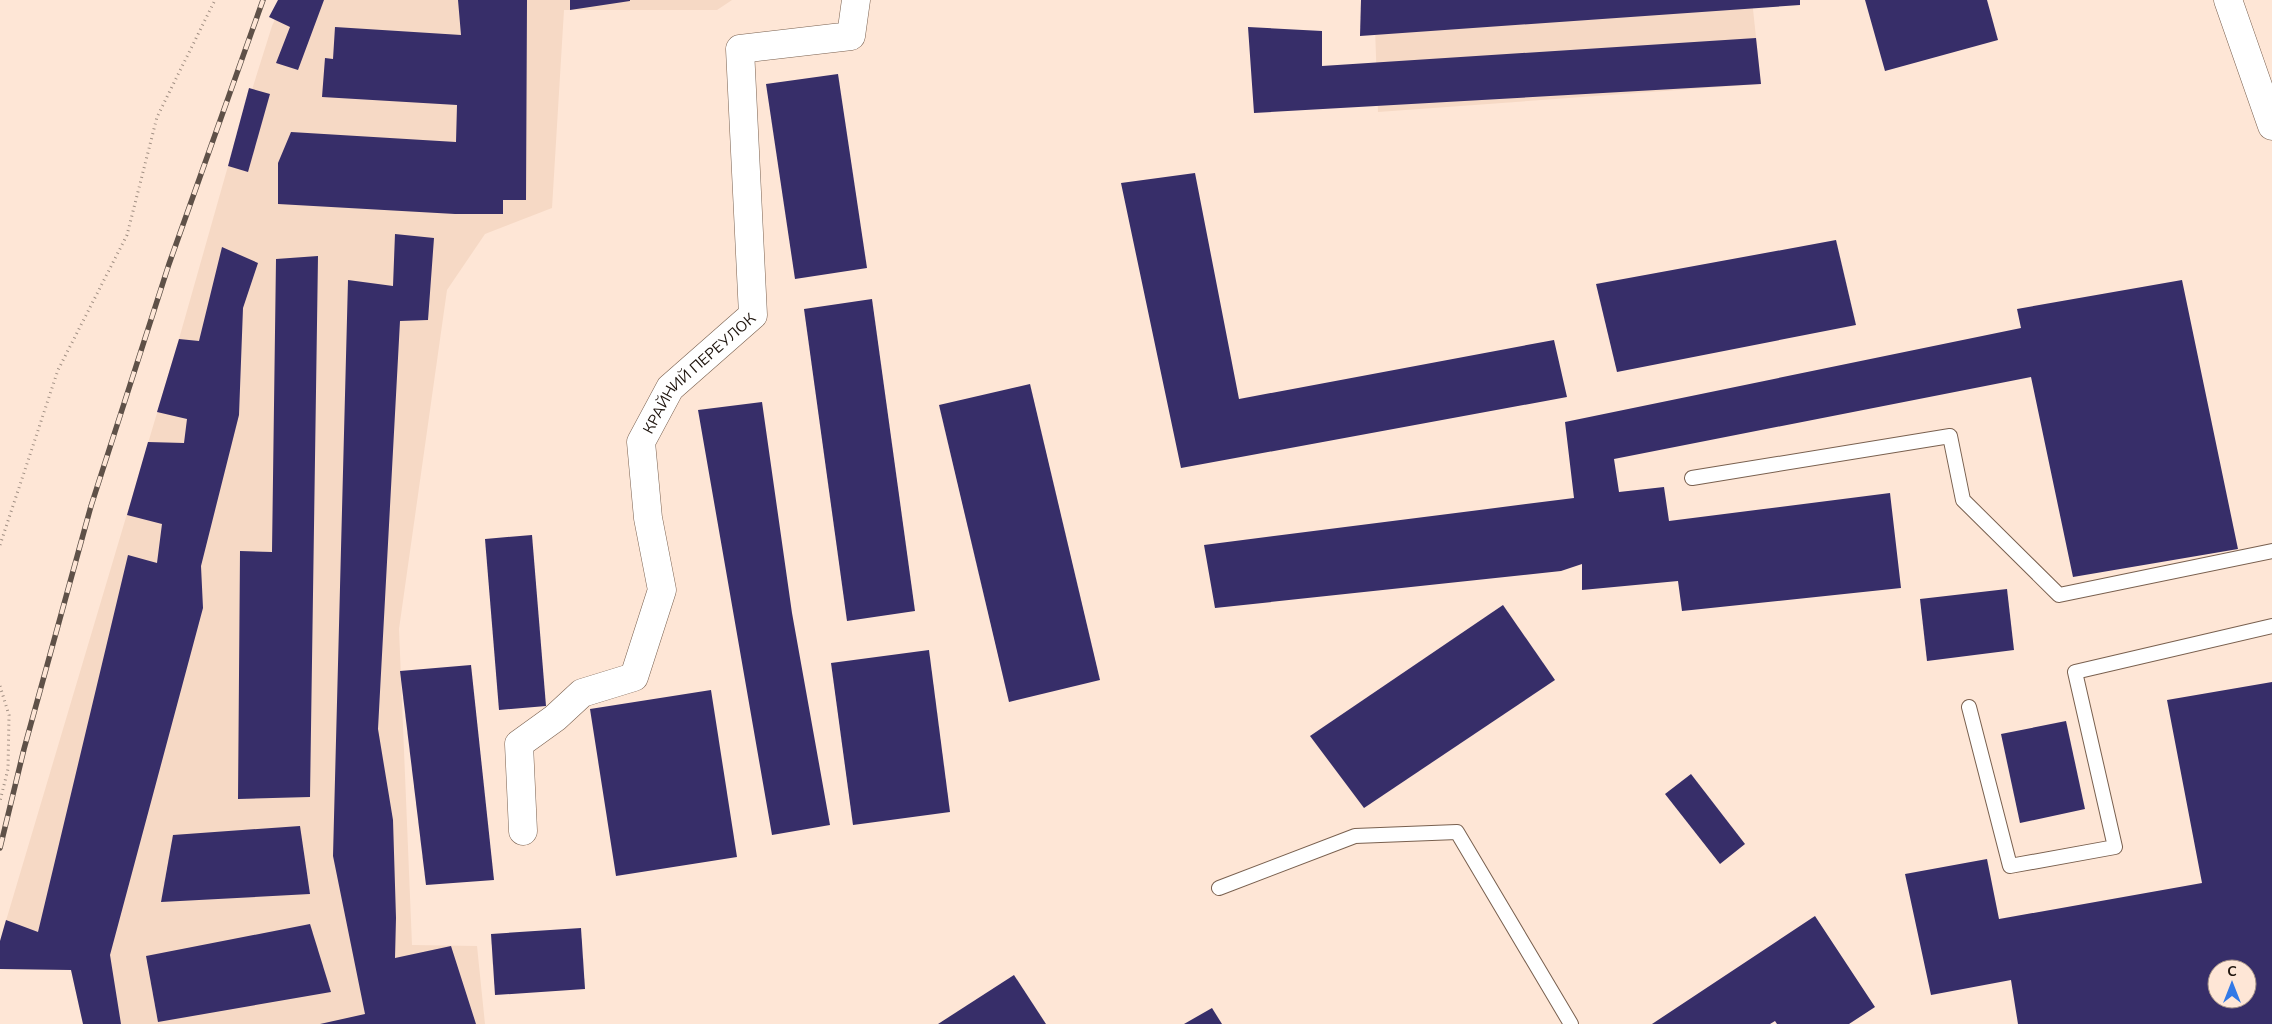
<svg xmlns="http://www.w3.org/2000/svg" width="2272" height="1024" font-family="Mulish,sans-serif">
	<rect width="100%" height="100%" fill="#fee6d6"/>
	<!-- built -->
	<g fill="#f6d9c5">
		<path d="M284 0H732L717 10H564L552 208 485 234 447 290 399 629 412 945 477 946 485 1024H83L71 970 0 969V941L179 339 228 166 272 26Z"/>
		<path d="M1374 0H1752L1761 84 1378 112Z"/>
	</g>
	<!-- building -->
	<g fill="#372e69" fill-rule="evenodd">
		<path d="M278 0H324L298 70 276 63 290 27 269 17Z"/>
		<path d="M458 0H527L526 200H503V214H455L278 204V163L291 132 456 142 457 105 322 97 325 58 333 59 335 27 461 35Z"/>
		<path d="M570 0H630V1L570 10Z"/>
		<path d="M1361 0H1800V5L1360 36Z"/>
		<path d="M1865 0H1987L1998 40 1885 71Z"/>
		<path d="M1248 27 1322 31V66L1756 38 1761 84 1254 113Z"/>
		<path d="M838 74 867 268 795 279 766 84Z"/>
		<path d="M249 88 270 94 248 172 228 166Z"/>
		<path d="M1195 173 1239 399 1554 340 1567 397 1181 468 1121 183Z"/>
		<path d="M395 234 434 238 428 320 400 321 378 729 393 820 396 918 395 958 451 946 476 1024H320L365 1014 333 856 348 280 393 286Z"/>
		<path d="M1836 240 1856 325 1617 372 1596 284Z"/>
		<path d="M222 247 258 263 243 308 239 415 201 566 203 608 110 955 121 1024H83L71 970 0 969V941L6 920 38 932 128 555 157 563 162 524 127 515 148 442 184 443 187 419 157 412 179 339 199 341Z"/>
		<path d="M318 256 310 797 238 799 240 551 272 552 276 259Z"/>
		<path d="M2182 280 2238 549 2073 577 2031 377 1614 459 1619 492 1664 487 1669 521 1890 493 1901 588 1682 611 1678 581 1582 590V564L1561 571 1215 608 1204 545 1574 498 1565 422 2021 328 2017 309Z"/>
		<path d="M872 299 915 611 847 621 804 309Z"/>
		<path d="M1030 384 1100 680 1009 702 939 405Z"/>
		<path d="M762 402 792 613 830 825 772 835 698 410Z"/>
		<path d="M532 535 546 706 499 710 485 539Z"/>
		<path d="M2007 589 2014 650 1927 661 1920 599Z"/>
		<path d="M1503 605 1555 680 1364 808 1310 736Z"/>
		<path d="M929 650 950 812 853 825 831 663Z"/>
		<path d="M471 665 494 880 426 885 400 671Z"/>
		<path d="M2272 682V1024H2018L2011 980 1931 995 1905 874 1987 859 1999 919 2202 883 2167 700ZM2217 969H2247V999H2217Z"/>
		<path d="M711 690 737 857 616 876 590 709Z"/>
		<path d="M2066 721 2085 809 2020 823 2001 734Z"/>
		<path d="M1691 774 1745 844 1720 864 1665 794Z"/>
		<path d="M300 826 310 894 161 902 173 835Z"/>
		<path d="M1815 916 1875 1007 1849 1024H1777L1775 1021 1770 1024H1652Z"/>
		<path d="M310 924 331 992 158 1022 146 956Z"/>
		<path d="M581 928 585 989 495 995 491 934Z"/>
		<path d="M1014 975 1046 1024H938Z"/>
		<path d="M1212 1008 1222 1024H1184Z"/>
	</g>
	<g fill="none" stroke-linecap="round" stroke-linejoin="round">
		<!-- service casing -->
		<g stroke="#79604f" stroke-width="16">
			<g id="service">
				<path d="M1692 478 1950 436 1963 500 2059 595 2272 551"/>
				<path d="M1969 707 2010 866 2115 847 2075 672 2272 626"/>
				<path d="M1219 888 1355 836 1457 832 1571 1024"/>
			</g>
		</g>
		<!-- minor casing -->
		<g stroke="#79604f" stroke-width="29">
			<g id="minor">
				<path d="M2228 0 2272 126"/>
				<path id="s1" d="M523 831 519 744 555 718 582 693 634 677 662 590 648 518 641 442 670 388 753 315 740 49 851 36 856 0"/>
			</g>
		</g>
		<!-- path -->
		<g stroke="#a18f83" stroke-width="3" stroke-dasharray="1 4" stroke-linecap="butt">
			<path d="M0 545 58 370 127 235 157 117 215 0"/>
			<path d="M0 686 9 715 8 769 0 801"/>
		</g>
		<!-- service -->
		<use href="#service" stroke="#fff" stroke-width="14"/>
		<!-- minor -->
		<use href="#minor" stroke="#fff" stroke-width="28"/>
		<!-- rail casing -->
		<g stroke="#5f5148" stroke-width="5.5">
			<path id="rail" d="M0 848 24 749 91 506 169 264 263 0"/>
		</g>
		<!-- rail -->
		<use href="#rail" stroke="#fee6d6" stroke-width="4" stroke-dasharray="11" stroke-linecap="butt"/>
	</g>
	<g text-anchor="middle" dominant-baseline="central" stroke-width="5" stroke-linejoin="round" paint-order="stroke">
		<!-- street labels -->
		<g font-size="15" fill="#1f150e" stroke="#fee6d6">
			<text stroke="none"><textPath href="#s1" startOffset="555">КРАЙНИЙ ПЕРЕУЛОК</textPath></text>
		</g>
	</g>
	<!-- north arrow -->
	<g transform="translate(2232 984)"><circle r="24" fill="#fee6d6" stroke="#a59286"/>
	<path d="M0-4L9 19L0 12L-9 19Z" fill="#3279e6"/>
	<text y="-8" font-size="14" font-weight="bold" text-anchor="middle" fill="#1f150e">С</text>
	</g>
</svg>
